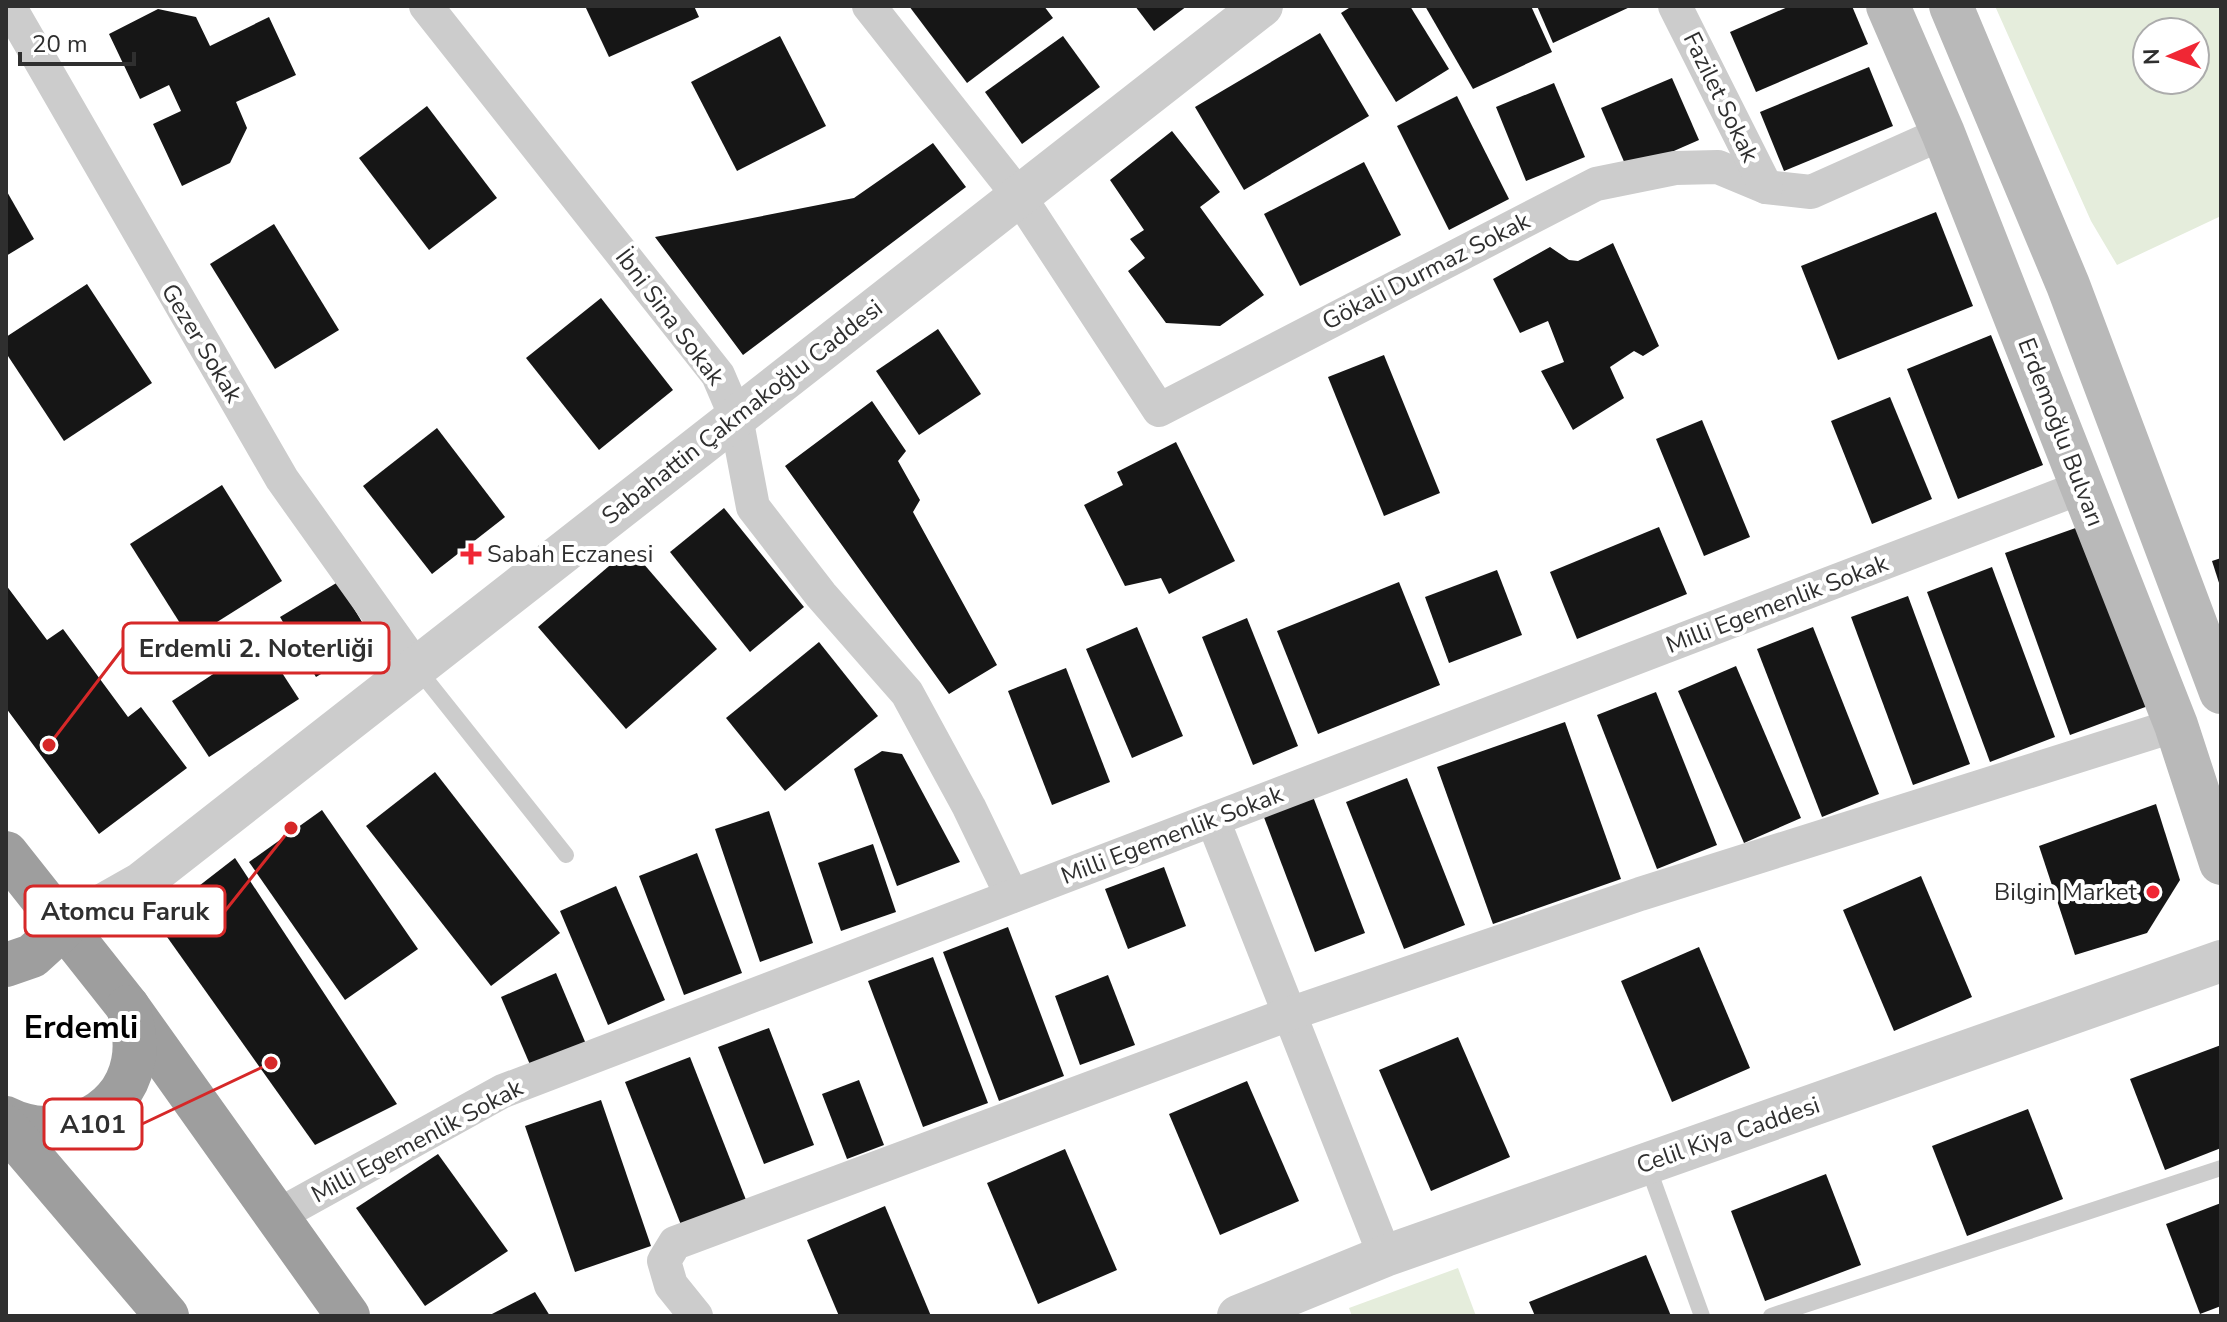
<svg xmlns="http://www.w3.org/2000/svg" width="2227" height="1322" font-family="'Nunito Sans',sans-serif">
	<rect width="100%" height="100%" fill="#fff"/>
	<!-- green -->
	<g fill="#e5eddc" fill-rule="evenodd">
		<path d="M1995 6H2221V216L2117 265 2091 221ZM2147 32H2195V80H2147Z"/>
		<path d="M1458 1268 1476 1316H1352L1349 1308Z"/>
	</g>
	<!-- building -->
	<g fill="#161616">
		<path d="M585 6H694L699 17 609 57Z"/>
		<path d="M909 6H1044L1053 18 967 83Z"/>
		<path d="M1135 6H1187L1154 31Z"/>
		<path d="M1352 6H1410L1449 69 1396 102 1341 13Z"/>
		<path d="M1425 6H1531L1552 52 1473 89Z"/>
		<path d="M1537 6H1632L1553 43Z"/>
		<path d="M1790 6H1852L1868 44 1756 92 1730 32Z"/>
		<path d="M158 9 196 17 210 46 269 17 296 75 236 102 247 128 230 163 182 186 153 124 181 111 169 85 140 99 109 34Z"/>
		<path d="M1320 33 1369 116 1244 190 1195 107Z"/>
		<path d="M780 36 826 126 737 171 691 82Z"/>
		<path d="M1063 36 1100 87 1022 144 985 92Z"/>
		<path d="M1869 67 1893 126 1784 171 1760 112Z"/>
		<path d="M1672 78 1699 140 1628 171 1601 108Z"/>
		<path d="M1554 83 1585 157 1526 181 1496 107Z"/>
		<path d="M1457 96 1509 199 1449 230 1397 126Z"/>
		<path d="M427 106 497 198 429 250 359 158Z"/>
		<path d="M1172 131 1220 192 1200 207 1264 295 1220 326 1166 323 1128 271 1145 258 1130 239 1144 230 1110 180Z"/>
		<path d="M933 143 966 187 743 355 655 237 854 198Z"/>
		<path d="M1364 162 1401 235 1300 286 1264 214Z"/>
		<path d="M6 190 34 239 6 256Z"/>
		<path d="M1936 212 1973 306 1838 360 1801 266Z"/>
		<path d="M274 224 339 330 275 369 210 264Z"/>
		<path d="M1613 243 1659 346 1643 356 1634 351 1610 367 1624 398 1573 430 1541 371 1564 362 1548 321 1520 333 1493 279 1550 247 1569 260 1578 261Z"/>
		<path d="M87 284 152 383 64 441 6 353V337Z"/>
		<path d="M601 298 673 390 599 450 526 358Z"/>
		<path d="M938 329 981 394 919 435 876 371Z"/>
		<path d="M1991 335 2043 465 1958 499 1907 369Z"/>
		<path d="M1384 355 1440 493 1384 516 1328 377Z"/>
		<path d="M1890 397 1932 499 1872 524 1831 421Z"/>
		<path d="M872 401 906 451 898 461 920 500 913 512 997 665 949 694 785 466Z"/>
		<path d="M1702 420 1750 537 1704 556 1656 439Z"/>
		<path d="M437 428 505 517 432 574 363 486Z"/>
		<path d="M1176 442 1235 561 1169 594 1161 578 1125 586 1084 505 1123 485 1117 472Z"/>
		<path d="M222 485 282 581 190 639 130 544Z"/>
		<path d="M724 508 804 607 750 652 670 552Z"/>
		<path d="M2084 525 2148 706 2070 735 2005 553Z"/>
		<path d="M1659 527 1687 594 1577 639 1550 572Z"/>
		<path d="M630 548 717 649 626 729 538 627Z"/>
		<path d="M2221 558V586H2220L2212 561Z"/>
		<path d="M1992 567 2055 737 1990 762 1927 592Z"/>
		<path d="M1497 570 1522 635 1449 663 1425 597Z"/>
		<path d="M338 582 374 642 316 677 280 617Z"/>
		<path d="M1399 582 1440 685 1318 734 1277 631Z"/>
		<path d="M6 585 47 640 63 629 128 717 141 707 187 768 99 834 6 708Z"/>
		<path d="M1908 596 1970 764 1913 785 1851 617Z"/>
		<path d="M1247 618 1298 746 1253 765 1202 637Z"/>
		<path d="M1137 627 1183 736 1132 758 1086 649Z"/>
		<path d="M1813 627 1879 794 1822 817 1757 649Z"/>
		<path d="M262 642 299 699 209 757 172 701Z"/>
		<path d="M819 642 878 716 785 791 726 718Z"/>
		<path d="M1736 666 1801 818 1744 843 1678 691Z"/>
		<path d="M1066 668 1110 782 1052 805 1008 691Z"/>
		<path d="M1656 692 1717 845 1657 869 1597 715Z"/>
		<path d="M1565 722 1621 879 1493 924 1437 767Z"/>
		<path d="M882 751 902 754 960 862 897 886 854 769Z"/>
		<path d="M435 772 560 933 491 986 366 826Z"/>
		<path d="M1407 778 1465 925 1404 949 1346 802Z"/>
		<path d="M1312 794 1365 933 1315 952 1262 812Z"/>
		<path d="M2156 804 2180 880 2147 933 2075 955 2039 846Z"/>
		<path d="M322 810 418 949 345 1000 249 862Z"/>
		<path d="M769 811 813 943 760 962 715 829Z"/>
		<path d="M873 844 896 912 841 931 818 863Z"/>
		<path d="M697 853 742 973 684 995 639 876Z"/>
		<path d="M235 858 397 1104 315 1145 155 920Z"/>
		<path d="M1164 867 1186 926 1128 949 1105 889Z"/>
		<path d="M1921 876 1972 997 1894 1031 1843 910Z"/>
		<path d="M616 886 665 1000 608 1025 560 911Z"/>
		<path d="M1008 927 1064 1076 999 1101 943 952Z"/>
		<path d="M1699 947 1750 1068 1672 1102 1621 981Z"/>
		<path d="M933 957 988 1103 923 1127 868 981Z"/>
		<path d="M556 973 586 1044 531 1067 501 997Z"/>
		<path d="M1108 975 1135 1045 1080 1065 1055 996Z"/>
		<path d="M769 1028 814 1145 764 1164 718 1047Z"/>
		<path d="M1458 1037 1510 1157 1431 1191 1379 1070Z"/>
		<path d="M2221 1045V1148L2165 1170 2130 1079Z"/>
		<path d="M690 1057 748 1205 683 1230 625 1082Z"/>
		<path d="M859 1080 884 1145 847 1159 822 1094Z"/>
		<path d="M1247 1081 1299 1201 1220 1235 1169 1114Z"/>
		<path d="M601 1100 651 1246 575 1272 525 1126Z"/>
		<path d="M2028 1109 2063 1199 1967 1236 1932 1146Z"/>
		<path d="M1065 1149 1117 1270 1038 1304 987 1183Z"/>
		<path d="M438 1154 508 1251 425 1306 356 1208Z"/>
		<path d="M1826 1174 1861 1265 1765 1301 1731 1211Z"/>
		<path d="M2221 1203V1306L2200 1314 2166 1224Z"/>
		<path d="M885 1206 931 1316H839L807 1240Z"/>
		<path d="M1646 1255 1671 1316H1535L1529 1302Z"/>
		<path d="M535 1292 550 1316H488Z"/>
	</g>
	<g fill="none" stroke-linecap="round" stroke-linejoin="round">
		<!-- service -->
		<g stroke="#ccc" stroke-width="16">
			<path d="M417 668 566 855"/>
			<path d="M1647 1164 1702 1316"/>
			<path d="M1771 1316 2221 1168"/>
		</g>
		<!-- minor -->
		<g stroke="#ccc" stroke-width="34">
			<path d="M9 6 282 479 416 667"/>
			<path d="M426 6 718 375 736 417 753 507 821 595 907 693 969 807 1012 896"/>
			<path d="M869 6 1019 196 1159 410 1596 184 1675 168 1718 167 1766 187 1811 192 1943 133"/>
			<path d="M1675 6 1766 187"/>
			<path d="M1213 820 1385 1256"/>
			<path d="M277 1216 503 1091 2082 487"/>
			<path d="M696 1316 671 1285 664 1261 675 1243 1292 1013 1640 894 2176 725"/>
		</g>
		<!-- tertiary -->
		<g stroke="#ccc" stroke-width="42">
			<path d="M65 926 141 883 1262 6"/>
			<path d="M1238 1316 1385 1256 2221 961"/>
		</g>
		<!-- secondary -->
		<g stroke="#b9b9b9" stroke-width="44">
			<path d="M1888 6 1943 133 2176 725 2221 863"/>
			<path d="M1951 6 2068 285 2221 692"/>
		</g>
		<!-- trunk -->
		<g stroke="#9e9e9e" stroke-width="44">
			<path d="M6 853 128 1007 348 1316"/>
			<path d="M6 965 32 956 65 926"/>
			<path d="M6 1118C55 1143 122 1120 133 1062 137 1043 133 1026 128 1007"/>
			<path d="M6 1127 167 1316"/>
		</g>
	</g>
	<!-- markers -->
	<g fill="#f02734" stroke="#fff" stroke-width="3">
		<path d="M467 542h8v8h8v8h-8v8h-8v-8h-8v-8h8z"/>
		<circle cx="2153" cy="892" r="8"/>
	</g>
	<g text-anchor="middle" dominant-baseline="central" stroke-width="8" stroke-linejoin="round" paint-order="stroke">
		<!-- street labels -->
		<g font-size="24" fill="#2f2f2f" stroke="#fff">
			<text transform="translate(1721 97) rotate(64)">Fazilet Sokak</text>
			<text transform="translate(1426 271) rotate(-27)">Gökali Durmaz Sokak</text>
			<text transform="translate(670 317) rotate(53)">İbni Sina Sokak</text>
			<text transform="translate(202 343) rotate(59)">Gezer Sokak</text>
			<text transform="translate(742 412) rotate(-38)">Sabahattin Çakmakoğlu Caddesi</text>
			<text transform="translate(2061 432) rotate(69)">Erdemoğlu Bulvarı</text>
			<text transform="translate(1777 604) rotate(-21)">Milli Egemenlik Sokak</text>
			<text transform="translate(1172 835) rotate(-21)">Milli Egemenlik Sokak</text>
			<text transform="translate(1728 1135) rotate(-19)">Celil Kiya Caddesi</text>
			<text transform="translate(417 1141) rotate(-28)">Milli Egemenlik Sokak</text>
		</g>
		<!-- poi labels -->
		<g font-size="24" fill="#2f2f2f" stroke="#fff" text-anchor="start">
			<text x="487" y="554">Sabah Eczanesi</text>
			<text x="2137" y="892" text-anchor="end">Bilgin Market</text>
		</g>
		<!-- district labels -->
		<g font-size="32" font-weight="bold" fill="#000" stroke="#fff">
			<text x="81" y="1027">Erdemli</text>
		</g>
	</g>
	<!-- callouts -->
	<path fill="none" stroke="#d62828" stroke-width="3" d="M49 745L123 648M291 828L225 911M271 1063L142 1124"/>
	<g fill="#d62828" stroke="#fff" stroke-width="3">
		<circle cx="49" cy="745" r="8"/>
		<circle cx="291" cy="828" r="8"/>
		<circle cx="271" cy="1063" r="8"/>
	</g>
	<g fill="#fff" stroke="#d62828" stroke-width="3">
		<rect x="123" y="623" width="266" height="50" rx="8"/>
		<rect x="25" y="886" width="200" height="50" rx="8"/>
		<rect x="44" y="1099" width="98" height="50" rx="8"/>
	</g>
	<g font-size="26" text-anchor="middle" font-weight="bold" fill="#2f2f2f">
		<text x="256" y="657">Erdemli 2. Noterliği</text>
		<text x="125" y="920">Atomcu Faruk</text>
		<text x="93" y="1133">A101</text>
	</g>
	<!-- border -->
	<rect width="2227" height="1322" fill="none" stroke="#2f2f2f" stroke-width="16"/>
	<!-- north arrow -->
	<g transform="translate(2171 56) rotate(268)"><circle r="38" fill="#ffffff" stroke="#acacac" stroke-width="2"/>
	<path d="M0-6L14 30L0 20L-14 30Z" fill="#f02734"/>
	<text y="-12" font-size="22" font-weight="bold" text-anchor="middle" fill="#2f2f2f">N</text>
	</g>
	<!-- scale -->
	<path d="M20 52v12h114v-12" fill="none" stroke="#2f2f2f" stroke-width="4"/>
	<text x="32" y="52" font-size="24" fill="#2f2f2f" stroke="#ffffff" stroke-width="6" paint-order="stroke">20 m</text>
</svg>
